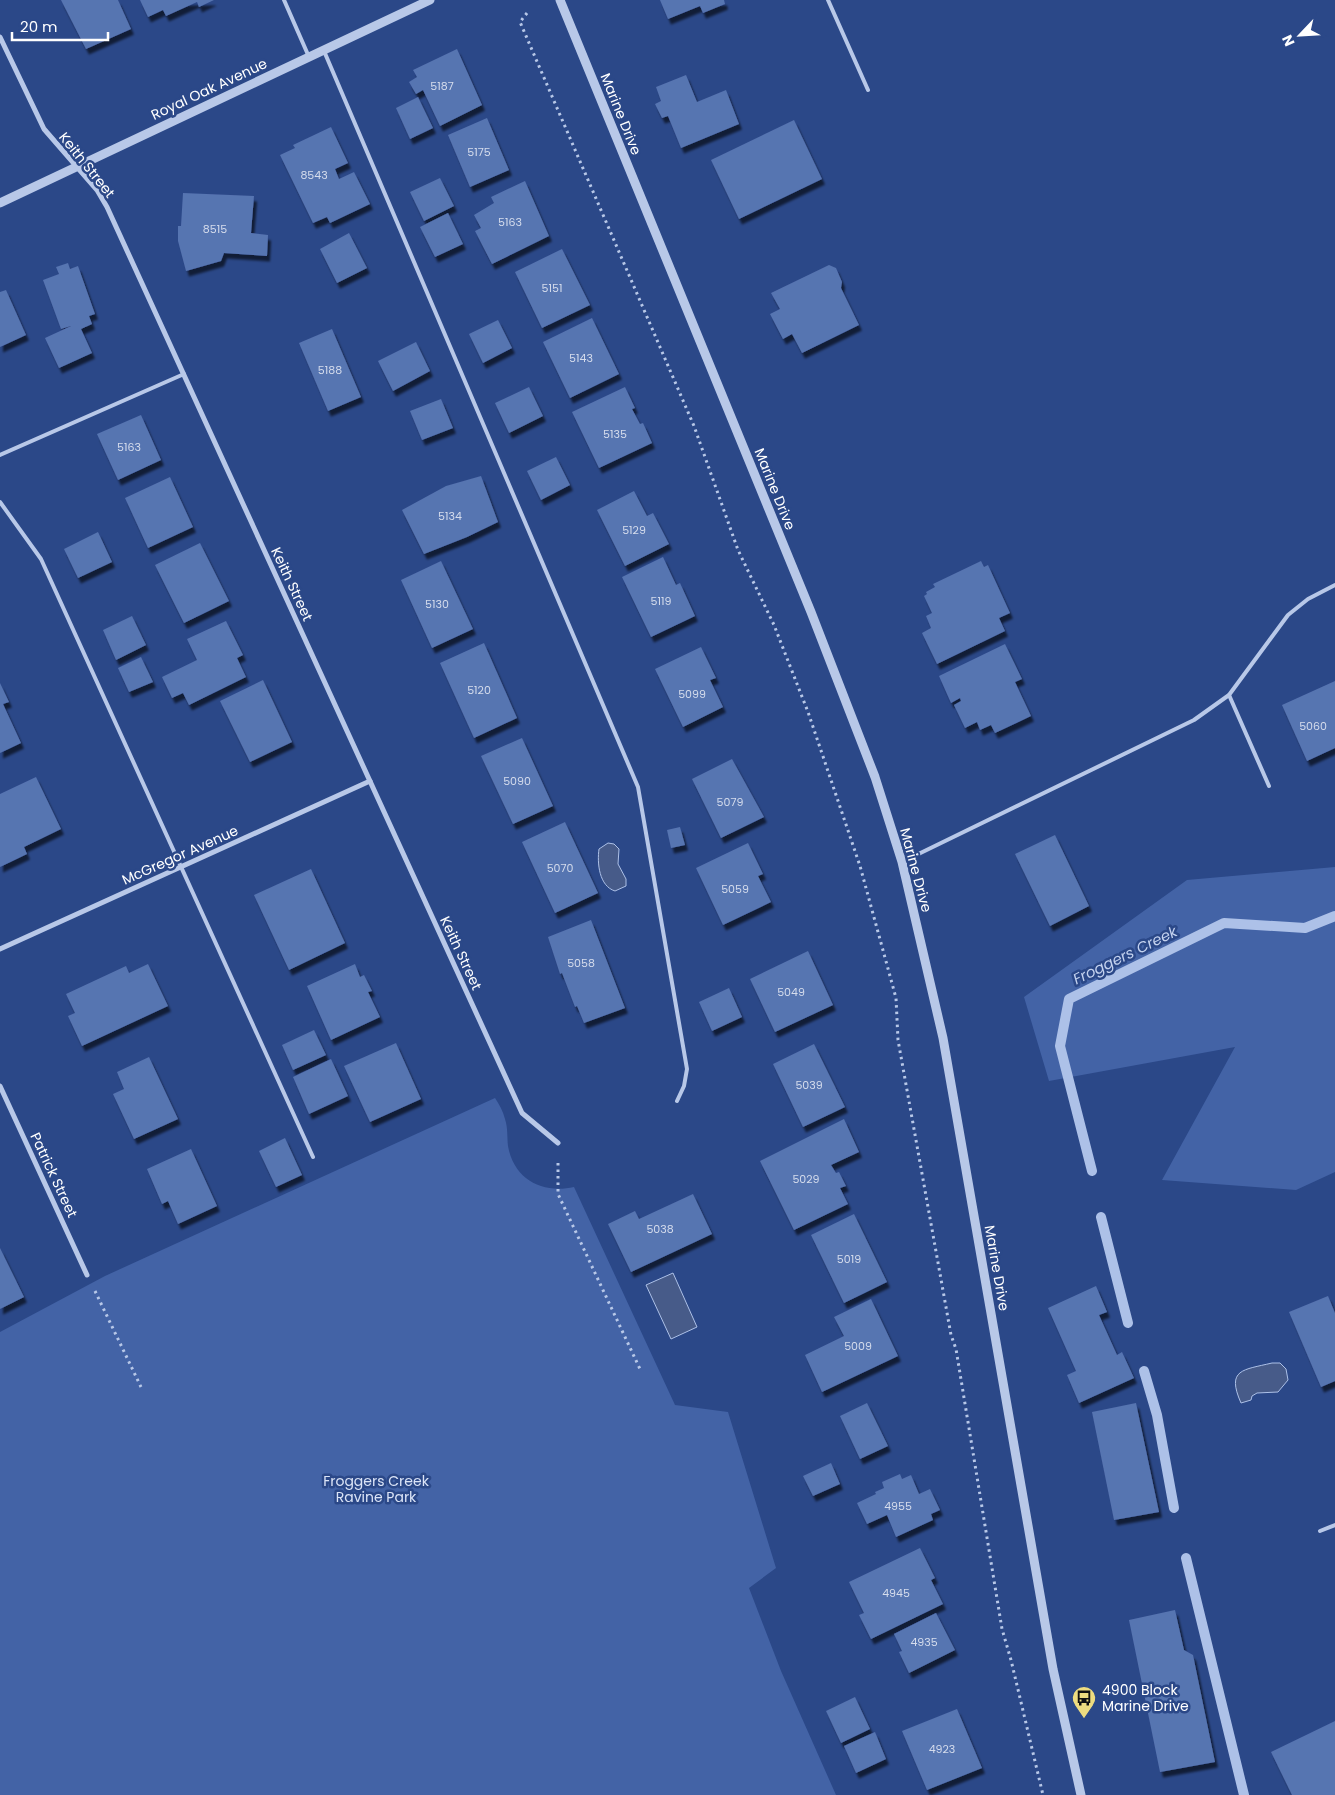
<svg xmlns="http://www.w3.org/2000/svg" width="1335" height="1795" font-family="Poppins,sans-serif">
	<defs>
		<filter id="shadow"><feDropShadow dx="3" dy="5.5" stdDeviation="1" flood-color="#0009"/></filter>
	</defs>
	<rect width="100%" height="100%" fill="#2b4888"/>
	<!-- green -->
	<g fill="#4363a6">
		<path d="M1335 867V1172L1296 1190 1162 1180 1235 1047 1049 1081 1024 997 1187 880Z"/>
		<path d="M495 1098C499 1104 503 1111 505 1119 508 1128 507 1137 508 1146 514 1180 543 1194 574 1187L675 1405 728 1412 776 1568 749 1588 781 1671 836 1795H0V1332L105 1276Z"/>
	</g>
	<!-- water -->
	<g fill="#475b89" stroke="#adc1e8">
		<path d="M608 843 614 844 619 849 618 864 626 879V886L615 891C599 886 597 863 599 849Z"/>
		<path d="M673 1273 697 1327 671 1339 646 1285Z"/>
		<path d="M1272 1363H1280L1286 1369 1288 1380 1278 1392 1257 1393 1252 1396 1251 1400 1241 1403C1226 1369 1243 1370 1272 1363Z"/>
	</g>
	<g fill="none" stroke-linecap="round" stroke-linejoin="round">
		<!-- stream -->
		<g stroke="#adc1e8" stroke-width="10">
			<path d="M1092 1171 1060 1046 1069 999 1224 923 1305 928 1335 916"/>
			<path d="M1101 1217 1128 1323"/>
			<path d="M1144 1371 1157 1415 1174 1508"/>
			<path d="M1186 1558 1244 1795"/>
		</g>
	</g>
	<!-- building -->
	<g fill="#5774b1" filter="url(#shadow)">
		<path d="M61 0H118L131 29 86 49Z"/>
		<path d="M140 0H214L199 7 197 2 166 16 163 10 148 17Z"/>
		<path d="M660 0H724L725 4 703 13 700 6 668 19Z"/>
		<path d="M457 49 482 105 440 126 423 90 416 94 409 82 417 77 413 70Z"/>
		<path d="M686 75 697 102 726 90 739 124 681 148 668 116 662 118 655 104 661 101 656 87Z"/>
		<path d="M418 97 433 128 410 139 396 108Z"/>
		<path d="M487 118 509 170 470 187 448 135Z"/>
		<path d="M794 120 822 179 739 219 711 160Z"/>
		<path d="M331 127 348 163 335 169 339 179 354 172 370 204 330 223 327 217 313 223 280 155 295 148 293 145Z"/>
		<path d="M440 178 454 206 424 221 410 192Z"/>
		<path d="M525 181 549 236 492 264 475 231 481 228 474 215 494 203 491 197Z"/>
		<path d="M183 193 254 196 251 233 268 235 267 256 224 253 221 261 186 271 178 241V226H181Z"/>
		<path d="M448 213 463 244 435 257 420 227Z"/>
		<path d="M349 233 367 268 337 283 320 249Z"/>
		<path d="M562 249 590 305 542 328 515 272Z"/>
		<path d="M68 263 70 269 78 266 95 314 89 316 92 324 81 329 92 353 59 368 45 338 71 326 61 329 43 280 59 274 56 267Z"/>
		<path d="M829 265 836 268 842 282 841 288 859 325 802 353 792 334 783 339 770 314 780 309 771 293Z"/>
		<path d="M6 290 26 335 0 347V292Z"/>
		<path d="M592 318 619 374 570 398 543 342Z"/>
		<path d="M498 320 512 348 483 363 469 334Z"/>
		<path d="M332 329 361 397 328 411 299 343Z"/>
		<path d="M416 342 430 371 393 391 378 361Z"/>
		<path d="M529 387 543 416 509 433 495 403Z"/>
		<path d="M625 387 635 408 632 409 640 424 643 423 652 443 599 468 572 412Z"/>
		<path d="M441 399 453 428 422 440 410 411Z"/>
		<path d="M141 415 161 460 118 480 97 434Z"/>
		<path d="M556 457 570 485 541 500 527 471Z"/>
		<path d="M481 476 498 522 467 537 424 554 402 510 446 486Z"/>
		<path d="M170 477 193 527 148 548 125 498Z"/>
		<path d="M634 491 647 516 653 513 669 544 625 566 597 510Z"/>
		<path d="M98 532 112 562 78 578 64 549Z"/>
		<path d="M200 543 229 601 184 623 155 565Z"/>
		<path d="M663 557 676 585 680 583 695 616 651 637 622 577Z"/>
		<path d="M441 561 473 629 432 648 401 580Z"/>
		<path d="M981 561 984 567 988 565 1010 613 999 618 1005 631 937 664 922 633 931 628 926 616 932 613 924 596 927 594 926 592 935 587 933 584Z"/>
		<path d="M132 616 146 645 116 660 103 630Z"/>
		<path d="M226 621 243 655 237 658 246 677 189 705 183 693 172 698 162 677 197 660 187 639Z"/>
		<path d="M484 643 517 718 474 738 440 663Z"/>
		<path d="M1005 644 1022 679 1015 682 1031 716 995 733 991 725 980 730 977 722 965 728 954 705 961 701 960 698 951 703 939 676Z"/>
		<path d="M701 647 716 678 710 680 723 707 683 727 655 669Z"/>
		<path d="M141 657 153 682 129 692 118 668Z"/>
		<path d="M263 680 292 742 250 762 220 701Z"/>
		<path d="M1335 681V748L1307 761 1282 705Z"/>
		<path d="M0 683 9 702 3 704 21 743 0 753Z"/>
		<path d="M522 738 553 806 513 824 481 756Z"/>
		<path d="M732 759 764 817 721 838 692 779Z"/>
		<path d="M36 777 61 829 24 847 27 854 0 867V794Z"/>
		<path d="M565 822 598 893 555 913 522 842Z"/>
		<path d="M680 827 685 845 671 848 667 830Z"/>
		<path d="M1055 835 1089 906 1050 926 1015 854Z"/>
		<path d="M748 843 763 874 758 876 771 902 723 925 696 868Z"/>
		<path d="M311 869 345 943 289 970 254 895Z"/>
		<path d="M591 920 625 1008 584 1023 577 1006 575 1007 562 973 560 974 548 937Z"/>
		<path d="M808 951 833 1005 775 1032 750 979Z"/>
		<path d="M148 964 168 1006 82 1046 68 1016 75 1013 66 994 126 966 129 973Z"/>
		<path d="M355 964 360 977 364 975 372 991 368 992 380 1017 331 1040 307 986Z"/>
		<path d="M729 988 742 1017 712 1031 699 1002Z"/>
		<path d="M314 1030 326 1055 293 1070 282 1045Z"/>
		<path d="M396 1043 421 1099 370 1122 344 1066Z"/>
		<path d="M814 1044 845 1107 803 1127 773 1064Z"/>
		<path d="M149 1057 178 1119 134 1139 113 1094 124 1089 117 1072Z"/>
		<path d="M331 1059 348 1096 309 1114 293 1077Z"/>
		<path d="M844 1119 859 1152 831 1165 836 1173 839 1172 846 1186 840 1188 848 1204 794 1230 760 1161Z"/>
		<path d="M285 1138 302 1175 276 1187 259 1151Z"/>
		<path d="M191 1149 217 1206 178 1224 168 1201 162 1204 147 1169Z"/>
		<path d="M693 1194 712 1234 631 1272 608 1224 635 1211 639 1219Z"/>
		<path d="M854 1214 887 1282 844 1303 811 1235Z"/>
		<path d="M0 1248 24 1297 0 1309Z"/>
		<path d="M1096 1286 1107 1312 1099 1315 1117 1355 1122 1352 1134 1378 1079 1403 1067 1375 1076 1371 1048 1308Z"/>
		<path d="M1328 1296 1335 1313V1381L1321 1387 1289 1312Z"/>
		<path d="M871 1299 898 1356 822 1392 805 1355 844 1336 834 1317Z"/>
		<path d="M867 1403 888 1446 860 1459 840 1416Z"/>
		<path d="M1136 1403 1159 1512 1114 1520 1092 1412Z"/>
		<path d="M831 1463 840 1484 813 1496 803 1476Z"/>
		<path d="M900 1474 902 1479 911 1475 919 1494 930 1489 940 1510 931 1514 933 1520 896 1537 887 1515 867 1524 857 1503 876 1494 875 1492 884 1488 882 1482Z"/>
		<path d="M920 1548 935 1578 931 1580 943 1604 871 1639 859 1615 864 1613 849 1582Z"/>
		<path d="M1175 1610 1184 1650 1193 1655 1215 1762 1160 1772 1129 1620Z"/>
		<path d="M936 1613 955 1650 909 1673 899 1652 902 1651 894 1634Z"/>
		<path d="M855 1697 870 1729 841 1743 826 1711Z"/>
		<path d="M957 1709 982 1768 927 1790 902 1731Z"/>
		<path d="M1335 1721V1795H1292L1271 1752Z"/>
		<path d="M875 1732 886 1759 856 1773 844 1746Z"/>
	</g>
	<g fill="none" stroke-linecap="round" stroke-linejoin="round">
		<!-- path -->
		<g stroke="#b8c8e8" stroke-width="3" stroke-dasharray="2.5 4" stroke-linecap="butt">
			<path d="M527 13 520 22 694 426 738 550 774 625 808 712 860 866 896 998 898 1040 951 1335 956 1349 1002 1629 1011 1660 1043 1795"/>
			<path d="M558 1163V1194L640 1369"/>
			<path d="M95 1291 141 1387"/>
		</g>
		<!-- service -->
		<g stroke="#b8c8e8" stroke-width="4">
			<path d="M284 0 309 57"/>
			<path d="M828 0 868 90"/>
			<path d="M324 51 638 787 687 1069 684 1086 677 1101"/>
			<path d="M0 455 184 374"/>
			<path d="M0 502 41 559 313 1157"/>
			<path d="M1229 695 1269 786"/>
			<path d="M902 862 1194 720 1229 695 1288 615 1308 599 1335 585"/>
			<path d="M1320 1531 1335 1525"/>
		</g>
		<!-- minor -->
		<g stroke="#b8c8e8" stroke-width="5">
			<path d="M0 37 44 129 97 190 107 207 522 1113 558 1143"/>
			<path d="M0 949 370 781"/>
			<path d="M0 1086 87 1275"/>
		</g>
		<!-- tertiary -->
		<g stroke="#b8c8e8" stroke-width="9">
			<path d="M560 0 811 612 875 777 902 862 943 1038 1053 1669 1081 1795"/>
			<path d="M0 203 430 0"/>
		</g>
	</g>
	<!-- icons -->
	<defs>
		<g id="bus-pin" transform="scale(1.25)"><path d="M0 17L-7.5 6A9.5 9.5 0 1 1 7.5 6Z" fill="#eedc80" stroke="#2b4888"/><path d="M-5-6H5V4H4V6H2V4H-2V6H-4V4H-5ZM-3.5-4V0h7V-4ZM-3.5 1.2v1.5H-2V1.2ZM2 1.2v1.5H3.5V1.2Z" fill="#111"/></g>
	</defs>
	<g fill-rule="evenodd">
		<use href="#bus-pin" x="1084" y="1698"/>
	</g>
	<g text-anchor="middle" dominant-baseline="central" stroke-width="5" stroke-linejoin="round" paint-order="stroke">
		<!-- number labels -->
		<g font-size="11" fill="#d5dcec">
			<text x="442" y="86">5187</text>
			<text x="479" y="152">5175</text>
			<text x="314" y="175">8543</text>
			<text x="510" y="222">5163</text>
			<text x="215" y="229">8515</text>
			<text x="552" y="288">5151</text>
			<text x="581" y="358">5143</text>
			<text x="330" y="370">5188</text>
			<text x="615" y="434">5135</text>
			<text x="129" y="447">5163</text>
			<text x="450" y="516">5134</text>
			<text x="634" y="530">5129</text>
			<text x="661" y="601">5119</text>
			<text x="437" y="604">5130</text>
			<text x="479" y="690">5120</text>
			<text x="692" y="694">5099</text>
			<text x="1313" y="726">5060</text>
			<text x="517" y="781">5090</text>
			<text x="730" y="802">5079</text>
			<text x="560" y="868">5070</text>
			<text x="735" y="889">5059</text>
			<text x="581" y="963">5058</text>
			<text x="791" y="992">5049</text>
			<text x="809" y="1085">5039</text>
			<text x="806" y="1179">5029</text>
			<text x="660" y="1229">5038</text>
			<text x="849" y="1259">5019</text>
			<text x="858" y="1346">5009</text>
			<text x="898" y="1506">4955</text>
			<text x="896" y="1593">4945</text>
			<text x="924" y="1642">4935</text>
			<text x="942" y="1749">4923</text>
		</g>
		<!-- street labels -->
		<g font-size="14" fill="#fff" stroke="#2b4888">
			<text transform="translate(209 89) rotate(-25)">Royal Oak Avenue</text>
			<text transform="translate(621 114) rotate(68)">Marine Drive</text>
			<text transform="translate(87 165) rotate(51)">Keith Street</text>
			<text transform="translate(775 489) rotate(68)">Marine Drive</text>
			<text transform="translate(292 584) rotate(65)">Keith Street</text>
			<text transform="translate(180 855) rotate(-24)">McGregor Avenue</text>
			<text transform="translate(916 870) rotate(75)">Marine Drive</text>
			<text transform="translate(461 953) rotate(65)">Keith Street</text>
			<text transform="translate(54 1175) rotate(65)">Patrick Street</text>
			<text transform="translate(997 1268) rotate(80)">Marine Drive</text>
		</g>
		<!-- park labels -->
		<g font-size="14" fill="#dbe4f7" stroke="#2b4888">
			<text x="376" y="1481">Froggers Creek<tspan x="376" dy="16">Ravine Park</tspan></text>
		</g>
		<!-- poi labels -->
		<g font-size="14" fill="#fff" stroke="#2b4888" text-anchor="start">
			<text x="1102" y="1690">4900 Block<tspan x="1102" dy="16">Marine Drive</tspan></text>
		</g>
		<!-- water labels -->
		<g font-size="15" font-style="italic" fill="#c4d2ef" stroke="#2b4888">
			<text transform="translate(1125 955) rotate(-26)">Froggers Creek</text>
		</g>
	</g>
	<!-- north arrow -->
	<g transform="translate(1300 35) rotate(245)" stroke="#2b4888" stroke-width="4" paint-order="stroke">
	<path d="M0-4L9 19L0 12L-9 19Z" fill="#ffffff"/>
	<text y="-8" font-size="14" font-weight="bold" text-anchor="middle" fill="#ffffff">N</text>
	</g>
	<!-- scale -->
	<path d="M12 32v8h96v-8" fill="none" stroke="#ffffff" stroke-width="2.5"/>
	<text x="20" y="32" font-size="15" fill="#ffffff" stroke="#2b4888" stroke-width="4" paint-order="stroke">20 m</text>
</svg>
